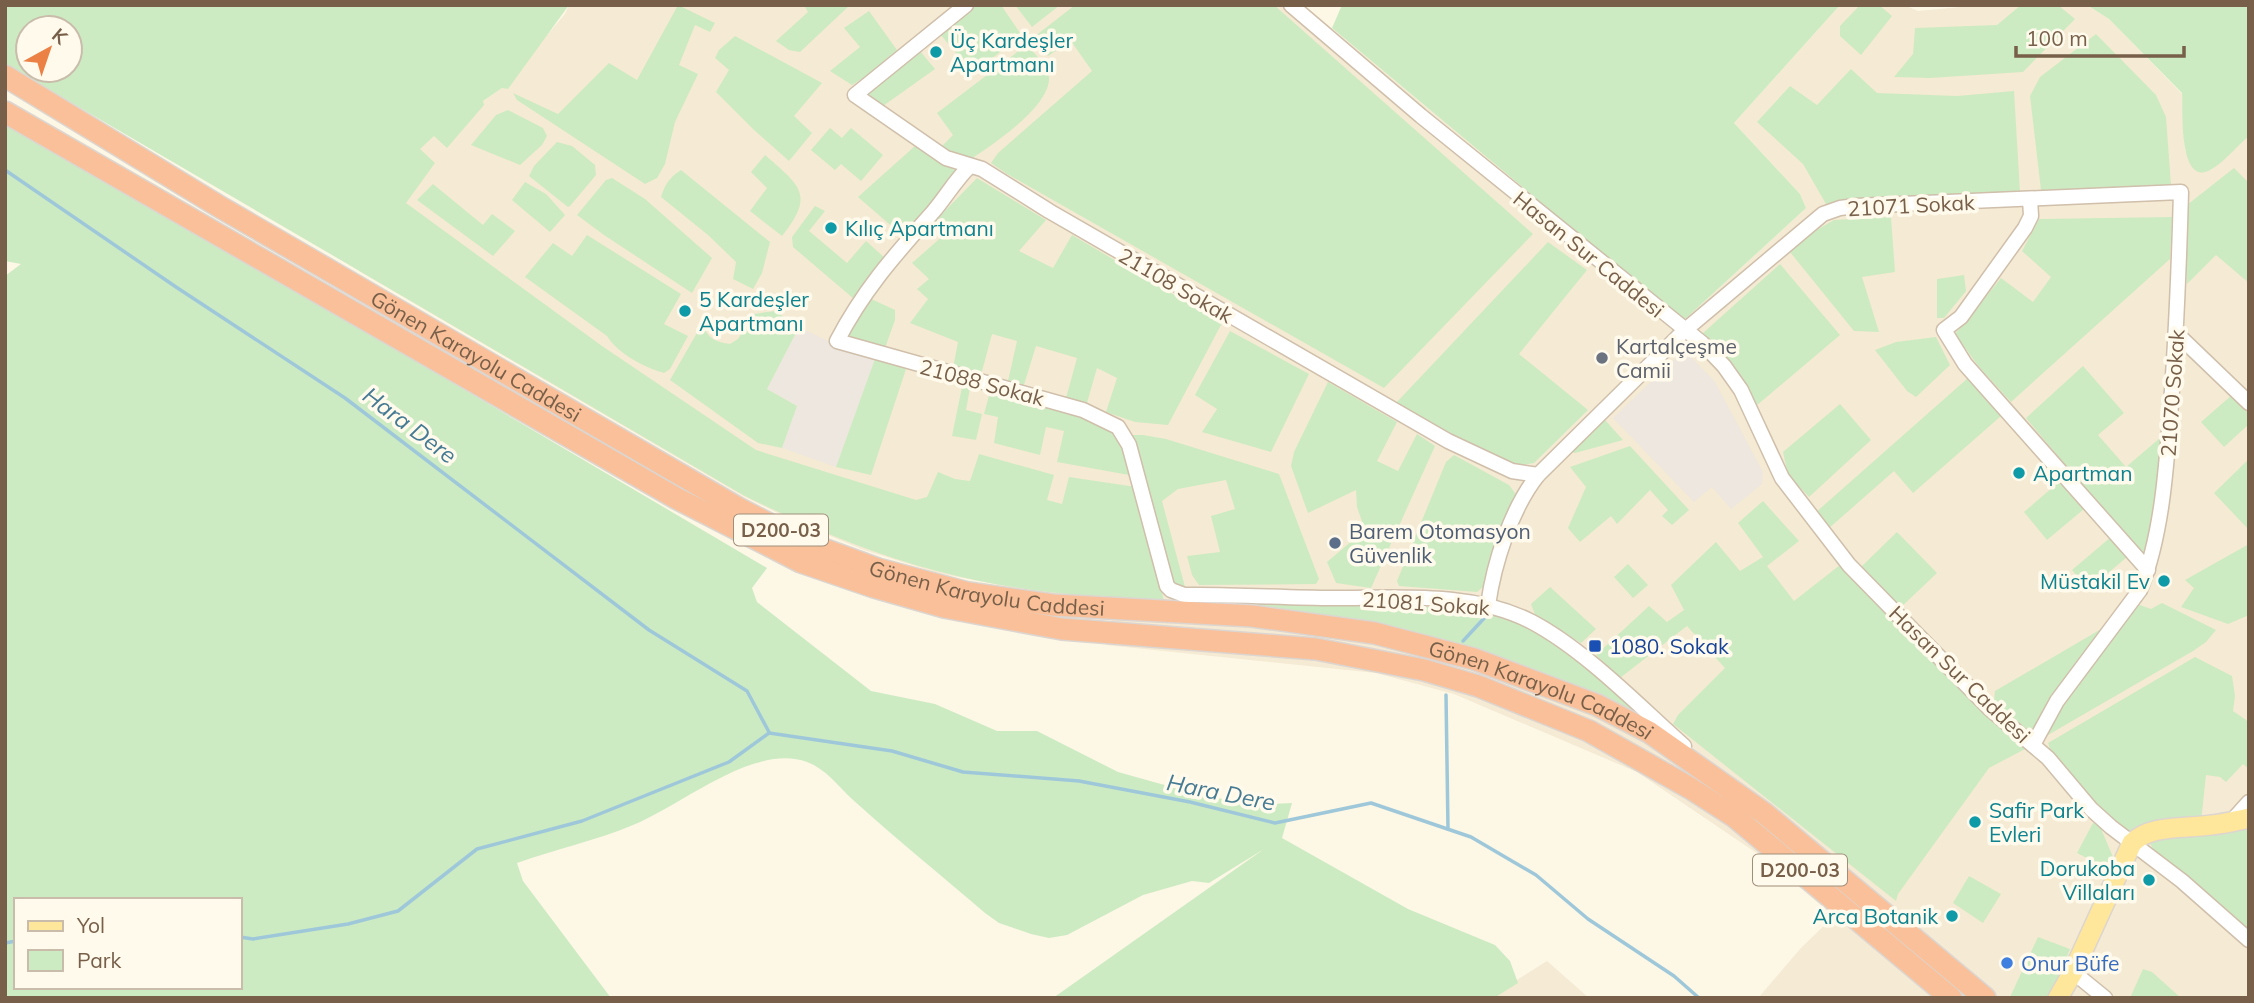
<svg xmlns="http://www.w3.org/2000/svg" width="2254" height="1003" font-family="Mulish,sans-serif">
	<rect width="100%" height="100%" fill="#fdf7e5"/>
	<!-- residential -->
	<g fill="#f5ead3">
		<path d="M569 5H1304L1683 321 1806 208 1800 194 1734 123 1840 5H1904L1918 11 1983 5H2087L2109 19 2182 94 2185 151 2211 170 2249 136V998H1758L1801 948 1834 916 1764 858 1637 772 1454 694 1376 673 1106 645 1116 600 1039 593 938 573 864 550 794 521 743 496 359 271 409 206 380 183 461 86 483 101 502 88 565 14Z"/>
		<path d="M1547 961 1589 998H1488Z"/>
	</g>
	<!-- industrial -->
	<g fill="#ede7df">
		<path d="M799 327 830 342 875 359 836 467 782 448 797 406 767 389Z"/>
		<path d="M1691 357 1715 382 1763 472 1762 484 1731 509 1712 487 1694 502 1613 418 1676 358Z"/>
	</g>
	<!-- green -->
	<g fill="#cdebc2" fill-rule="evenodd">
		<path d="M5 5H569L508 89 502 88 483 101 484 105 447 148 434 136 420 149 435 163 406 203 602 346 756 450 916 500 927 497 938 472 955 479 970 481 979 454 1054 475 1047 500 1062 504 1069 477 1136 487 1164 601C1088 597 1010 591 937 571 869 553 806 526 743 495L5 64ZM28 28H70V70H28Z"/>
		<path d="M678 5 715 23 710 32 695 25 679 65 698 74 675 122 665 164 657 178 645 184 517 100 513 93 558 114 609 63 637 80Z"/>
		<path d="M804 5H850L800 52 789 50 776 41 808 12Z"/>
		<path d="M976 5H1001L1020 33 1017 39 973 73 940 34Z"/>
		<path d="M1015 5H1060L1032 27Z"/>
		<path d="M1075 5H1274L1533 234 1384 388 1007 174 991 163 998 153 1092 71 1071 41 1048 56 1034 37Z"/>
		<path d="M1342 5H1840L1734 123 1800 194 1806 208 1683 321 1332 28Z"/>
		<path d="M1860 5H1879L1892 16 1861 55 1840 36V26Z"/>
		<path d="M2021 5H2058L2075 19 2023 72 1930 78 1894 77 1913 54 1915 28 1997 25Z"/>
		<path d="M2087 5H2249V136C2237 146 2225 161 2212 169 2178 190 2183 109 2182 93L2109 19Z"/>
		<path d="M869 11 897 50 868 75 852 85 830 71 860 47 844 28Z"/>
		<path d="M2096 34 2156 95 2166 117 2171 185 2041 190 2030 96 2040 77Z"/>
		<path d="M735 36 822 83 794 116 812 133 789 161 754 130 716 92 729 70 715 58 719 50Z"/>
		<path d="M1024 47 1030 48C1037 57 1050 68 1049 80 1047 109 991 146 968 161L955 156 941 147 953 135 937 113Z"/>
		<path d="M920 51 935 69 883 106 862 92Z"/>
		<path d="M1851 69 1877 93 1957 96 2014 91 2020 192 1842 200 1826 204 1803 164 1757 122 1790 86 1817 105Z"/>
		<path d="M508 110 543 128 547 136 542 145 520 165 471 145 496 115Z"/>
		<path d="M5 119 767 568 752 588 757 602 871 691 935 704 997 731H1037L1118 772 1186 791 1250 805 1292 803 1282 838 1408 909 1495 945 1510 961 1518 983 1494 998H1053L1264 849 1209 883 1192 881 1143 895 1067 935 1049 938 1031 934 999 923 985 913C941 875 895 838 852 799 838 786 826 769 807 762 755 742 681 806 633 825 595 841 556 849 517 863L523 881 611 998H5V276L21 264 5 261ZM16 900H240V987H16Z"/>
		<path d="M830 128 842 138 851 128 883 155 861 181 841 164 835 170 811 150Z"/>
		<path d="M557 142 572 146 595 165 596 175 570 206 568 207 529 176 534 166Z"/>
		<path d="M915 146 956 171 936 200 903 236 858 197Z"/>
		<path d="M765 155C799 185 816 194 782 236L750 211 767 188 751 172Z"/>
		<path d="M2234 168 2249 183V283L2216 255 2187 284V205Z"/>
		<path d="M681 170 770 242 762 273 753 289 733 279 736 262 708 235 661 197C665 184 670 177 681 170Z"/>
		<path d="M612 178 645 199 712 258 692 293 604 235 577 215 606 180Z"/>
		<path d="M977 178 1046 220 1019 251 1053 268 1072 235 1222 323 1168 425 1135 422 1106 412 1117 378 1097 368 1087 403 1066 398 1077 358 1036 346 1024 385 1008 381 1017 341 992 334 981 375 953 368 958 342 910 323 928 299 917 289 929 279 912 263 945 234 934 222Z"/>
		<path d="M525 182 546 194 565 215 550 232 512 200Z"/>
		<path d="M433 184 483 225 492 214 515 231 493 256 417 200Z"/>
		<path d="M815 206 825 211 809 231 847 263 866 241 886 259 854 299 793 247 792 237Z"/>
		<path d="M1891 217 1895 272 1862 277 1879 332 1854 331 1790 252 1815 231 1834 220Z"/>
		<path d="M2172 217 2170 259 2011 402 1979 367 1955 334 2001 278 2033 302 2051 277 2022 251 2039 219Z"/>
		<path d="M587 235 681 294 664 324 688 336 670 369 664 373C644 367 618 354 607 336L525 277 553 243 572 256Z"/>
		<path d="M1548 242 1587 270 1519 354 1588 410 1534 463 1517 466 1498 459 1396 403Z"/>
		<path d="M1780 264 1840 335 1756 406 1722 353 1703 333Z"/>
		<path d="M1964 275 1966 291 1944 318H1937V279Z"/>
		<path d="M867 297 895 310V320L885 348 851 338 846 332Z"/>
		<path d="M775 311 799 327 767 389 797 406 782 448 758 443 670 380 702 324C708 338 715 342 730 344L738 339 754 314Z"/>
		<path d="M1230 331 1309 374 1271 452 1202 432 1217 409 1195 395Z"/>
		<path d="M1936 337 1950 365 1916 397 1907 391 1875 350 1896 342Z"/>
		<path d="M875 359 906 369 871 475 836 467Z"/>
		<path d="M2083 366 2124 413 2098 435 2126 467 2160 438 2161 469 2145 554 2138 551 2026 418Z"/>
		<path d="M1968 378 2001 416 1913 493 1894 471 1828 529 1814 514Z"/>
		<path d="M1328 382 1397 422 1377 461 1398 471 1417 434 1435 446 1371 588 1336 583 1327 562 1365 530 1357 507 1356 490 1308 513 1291 466 1294 452Z"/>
		<path d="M962 387 970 388 966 410 982 414 976 440 952 436Z"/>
		<path d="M990 392 1095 419C1120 432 1123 445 1132 470L1129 475 1057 462 1064 431 1046 427 1040 455 994 443 998 417 984 414Z"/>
		<path d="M2232 395 2249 413V424L2224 447 2201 422Z"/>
		<path d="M1840 404 1871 440 1809 497 1788 475 1783 452Z"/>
		<path d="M1605 420 1623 440 1575 453 1570 451Z"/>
		<path d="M1133 435H1143L1166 439 1279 474 1319 579 1316 584 1199 585 1192 575 1187 556 1220 552 1211 516 1235 509 1226 480 1178 489 1162 501 1185 587 1174 583 1169 578 1155 512 1131 441Z"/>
		<path d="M1630 446 1689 510 1672 525 1662 516 1668 510 1650 490 1617 524 1611 516 1580 542 1568 528 1586 487 1570 467Z"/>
		<path d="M1454 455 1509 485 1518 497 1486 584 1477 592 1399 586 1397 581 1446 462Z"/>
		<path d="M2249 459V530L2214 493Z"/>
		<path d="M2060 481 2084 509 2047 540 2024 512Z"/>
		<path d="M1763 501 1799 541 1767 566 1794 601 1840 565 2005 733 2025 749 1989 768 1898 894 1896 901 1673 724 1678 715 1725 668 1687 626 1620 678 1596 655 1649 606 1667 622 1684 610 1671 585 1716 542 1740 571 1763 557 1738 523Z"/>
		<path d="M1897 532 1937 573 1899 609 1860 568Z"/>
		<path d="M2111 537 2127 557 2088 590 2072 570Z"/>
		<path d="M2249 544V615L2228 624 2181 607 2194 588 2185 580Z"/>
		<path d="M1628 564 1648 585 1633 598 1614 577Z"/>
		<path d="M1550 587 1596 629 1581 643 1536 617 1531 604Z"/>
		<path d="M1235 600 1484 609 1527 625 1582 663 1653 727 1555 678 1484 652 1235 606Z"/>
		<path d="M2134 603 2151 609 2162 603 2216 630 2206 642 2193 651 2048 735C2051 707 2115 629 2134 603Z"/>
		<path d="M2108 625 2031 736 1994 701 1995 691Z"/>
		<path d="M2195 657 2232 676 2235 696 2233 711 2249 722V769L2243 764 2226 782 2220 777 2206 775 2201 822 2124 831 2105 817 2073 776 2051 752 2048 743Z"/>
		<path d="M2093 823 2099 824 2113 857 2108 869 2077 853Z"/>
		<path d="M2249 824V932L2153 849 2150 843 2154 839Z"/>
		<path d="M1969 876 2001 894 1983 923 1953 903Z"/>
		<path d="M2038 937 2070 949 2050 998H2012L2010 997Z"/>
		<path d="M2143 969 2152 972 2181 998H2130Z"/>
	</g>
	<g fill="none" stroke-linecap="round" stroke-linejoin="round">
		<!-- stream -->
		<g stroke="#9ec8da" stroke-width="3.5">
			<path d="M5 170 176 287 345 398 649 630 747 691 769 732"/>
			<path d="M1463 641 1488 614"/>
			<path d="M1446 695 1448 829"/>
			<path d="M240 937 253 939 348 924 398 911 477 849 582 821 729 762 769 733 892 751 963 772 1079 781 1190 802 1275 823 1371 803 1471 837 1536 875 1588 919 1674 976 1699 998"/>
			<path d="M5 943 16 941"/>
		</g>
		<!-- minor casing -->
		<g stroke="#cfbfab" stroke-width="17">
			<g id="minor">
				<path d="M966 5 855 95 946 158 982 169 1049 211 1448 441 1512 471 1538 475"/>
				<path d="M1291 5 1421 116 1702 343 1724 366 1741 390 1782 478 1849 565 1990 709 2048 758 2091 809 2111 827 2182 881 2249 940"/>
				<path d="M970 166C956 179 946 197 933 212 895 255 864 289 837 341L1083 410 1118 427 1129 445 1167 586 1171 590 1184 595C1234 594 1284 598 1333 598 1399 598 1472 591 1532 622 1585 650 1639 706 1684 746"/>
				<path d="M2030 199 2031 216 2025 228 1961 317 1944 330 1965 364 2148 570"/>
				<path d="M2176 333 2249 403"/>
				<path d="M1488 605C1494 563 1511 509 1538 475L1684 331 1823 214 1840 208 1856 206 2181 192C2179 267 2176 342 2170 417 2166 473 2161 538 2140 590L2057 701 2033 745"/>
				<path d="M2231 822 2249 802"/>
				<path d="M2073 972 2105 998"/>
			</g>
		</g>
		<!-- major casing -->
		<g stroke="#dcd5d0" stroke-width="22">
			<path id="major" d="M2058 998 2073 972 2132 843C2151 824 2185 829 2211 825 2223 824 2236 821 2249 818"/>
		</g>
		<!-- highway casing -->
		<g stroke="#dcd5d0" stroke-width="24">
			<g id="highway">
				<path id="s1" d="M5 76 220 207 738 508 804 542 878 569 968 593 1053 605 1252 616 1374 633 1474 659 1597 705 1649 732 1764 813 1985 998"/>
				<path d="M5 112 676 498 801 562 874 587 944 607 1062 629 1316 649 1424 670 1478 686 1589 731 1690 788 1735 817 1951 998"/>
			</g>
		</g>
		<!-- minor -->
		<use href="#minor" stroke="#fff" stroke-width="14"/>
		<!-- major -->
		<use href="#major" stroke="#fee69b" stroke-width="19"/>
		<!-- highway -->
		<use href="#highway" stroke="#f9c099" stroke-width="21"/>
	</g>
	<!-- markers -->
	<g fill="#0f9aa8" stroke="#fffaec" stroke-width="2.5">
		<circle cx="936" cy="52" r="7"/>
		<circle cx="831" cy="228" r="7"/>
		<circle cx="685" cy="311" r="7"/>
		<circle cx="2019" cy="473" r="7"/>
		<circle cx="2164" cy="581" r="7"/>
		<circle cx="1975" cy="822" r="7"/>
		<circle cx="2149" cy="880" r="7"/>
		<circle cx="1952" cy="916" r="7"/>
	</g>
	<circle fill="#6b7280" stroke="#fffaec" stroke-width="2.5" cx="1602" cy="358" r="7"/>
	<circle fill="#5c6f8a" stroke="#fffaec" stroke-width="2.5" cx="1335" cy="543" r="7"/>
	<rect fill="#1a4fb4" stroke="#fffaec" stroke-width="2.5" x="1588" y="639" width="14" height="14" rx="3.5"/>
	<circle fill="#3f7fe0" stroke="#fffaec" stroke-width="2.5" cx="2007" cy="963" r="7"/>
	<g text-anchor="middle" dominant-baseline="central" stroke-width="7" stroke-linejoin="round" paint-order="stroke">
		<!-- shield labels -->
		<g fill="#fffaec" stroke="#a08e7a" stroke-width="2">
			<rect x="734" y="514.5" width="94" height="31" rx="5"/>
			<rect x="1753" y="854.5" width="94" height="31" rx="5"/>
		</g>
		<g font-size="19" font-weight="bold" fill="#775f49">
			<text x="781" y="530">D200-03</text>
			<text x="1800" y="870">D200-03</text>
		</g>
		<!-- culture labels -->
		<g font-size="21" fill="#0d838f" stroke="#fffaec" text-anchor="start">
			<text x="950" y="40">Üç Kardeşler<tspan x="950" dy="24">Apartmanı</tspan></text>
			<text x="845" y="228">Kılıç Apartmanı</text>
			<text x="699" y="299">5 Kardeşler<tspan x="699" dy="24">Apartmanı</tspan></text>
			<text x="2033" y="473">Apartman</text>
			<text x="2150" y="581" text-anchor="end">Müstakil Ev</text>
			<text x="1989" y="810">Safir Park<tspan x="1989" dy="24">Evleri</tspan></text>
			<text x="2135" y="868" text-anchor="end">Dorukoba<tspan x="2135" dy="24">Villaları</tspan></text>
			<text x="1938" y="916" text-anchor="end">Arca Botanik</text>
		</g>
		<!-- street labels -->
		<g font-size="21" fill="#775f49" stroke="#fffaec">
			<text transform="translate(1911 205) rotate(-3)">21071 Sokak</text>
			<text transform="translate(1589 254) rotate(39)">Hasan Sur Caddesi</text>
			<text transform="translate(1176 285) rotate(30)">21108 Sokak</text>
			<text stroke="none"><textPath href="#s1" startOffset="548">Gönen Karayolu Caddesi</textPath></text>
			<text transform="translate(982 382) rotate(15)">21088 Sokak</text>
			<text transform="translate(2172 393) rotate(-86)">21070 Sokak</text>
			<text stroke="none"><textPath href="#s1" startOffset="1115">Gönen Karayolu Caddesi</textPath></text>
			<text transform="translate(1426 603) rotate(4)">21081 Sokak</text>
			<text transform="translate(1960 674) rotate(44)">Hasan Sur Caddesi</text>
			<text stroke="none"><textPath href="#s1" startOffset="1682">Gönen Karayolu Caddesi</textPath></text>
		</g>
		<!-- worship labels -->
		<g font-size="21" fill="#5b616d" stroke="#fffaec" text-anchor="start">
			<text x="1616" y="346">Kartalçeşme<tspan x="1616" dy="24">Camii</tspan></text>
		</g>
		<!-- service labels -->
		<g font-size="21" fill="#4e5e75" stroke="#fffaec" text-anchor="start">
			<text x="1349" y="531">Barem Otomasyon<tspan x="1349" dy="24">Güvenlik</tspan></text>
		</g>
		<!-- transit labels -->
		<g font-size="21" fill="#164399" stroke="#fffaec" text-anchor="start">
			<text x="1609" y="646">1080. Sokak</text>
		</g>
		<!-- shop labels -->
		<g font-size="21" fill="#366cbe" stroke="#fffaec" text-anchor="start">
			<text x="2021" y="963">Onur Büfe</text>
		</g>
		<!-- water labels -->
		<g font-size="23" font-style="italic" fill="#447a93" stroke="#fffaec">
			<text transform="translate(410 425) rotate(37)">Hara Dere</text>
			<text transform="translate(1221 792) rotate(11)">Hara Dere</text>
		</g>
	</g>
	<!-- border -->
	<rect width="2254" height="1003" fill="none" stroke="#775f49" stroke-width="14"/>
	<!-- legend -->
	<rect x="14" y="898" width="228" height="91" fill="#fffaec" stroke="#c9bcab" stroke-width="2"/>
	<rect x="28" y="921" width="35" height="10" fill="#fee69b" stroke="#c9bcab" stroke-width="2"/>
	<text x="77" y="933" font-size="21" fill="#775f49">Yol</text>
	<rect x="28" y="950" width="35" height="21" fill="#cdebc2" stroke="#c9bcab" stroke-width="2"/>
	<text x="77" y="968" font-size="21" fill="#775f49">Park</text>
	<!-- north arrow -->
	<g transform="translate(49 49) rotate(40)"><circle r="33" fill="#fffaec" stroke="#c9bcab" stroke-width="2"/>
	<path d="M0-5L12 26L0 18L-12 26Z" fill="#eb8145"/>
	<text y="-10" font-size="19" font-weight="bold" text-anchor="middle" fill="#775f49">K</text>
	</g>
	<!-- scale -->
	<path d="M2016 46v10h168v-10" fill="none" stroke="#775f49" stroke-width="3.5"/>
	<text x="2026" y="46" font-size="21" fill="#775f49" stroke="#fffaec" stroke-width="5" paint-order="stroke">100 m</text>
</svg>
